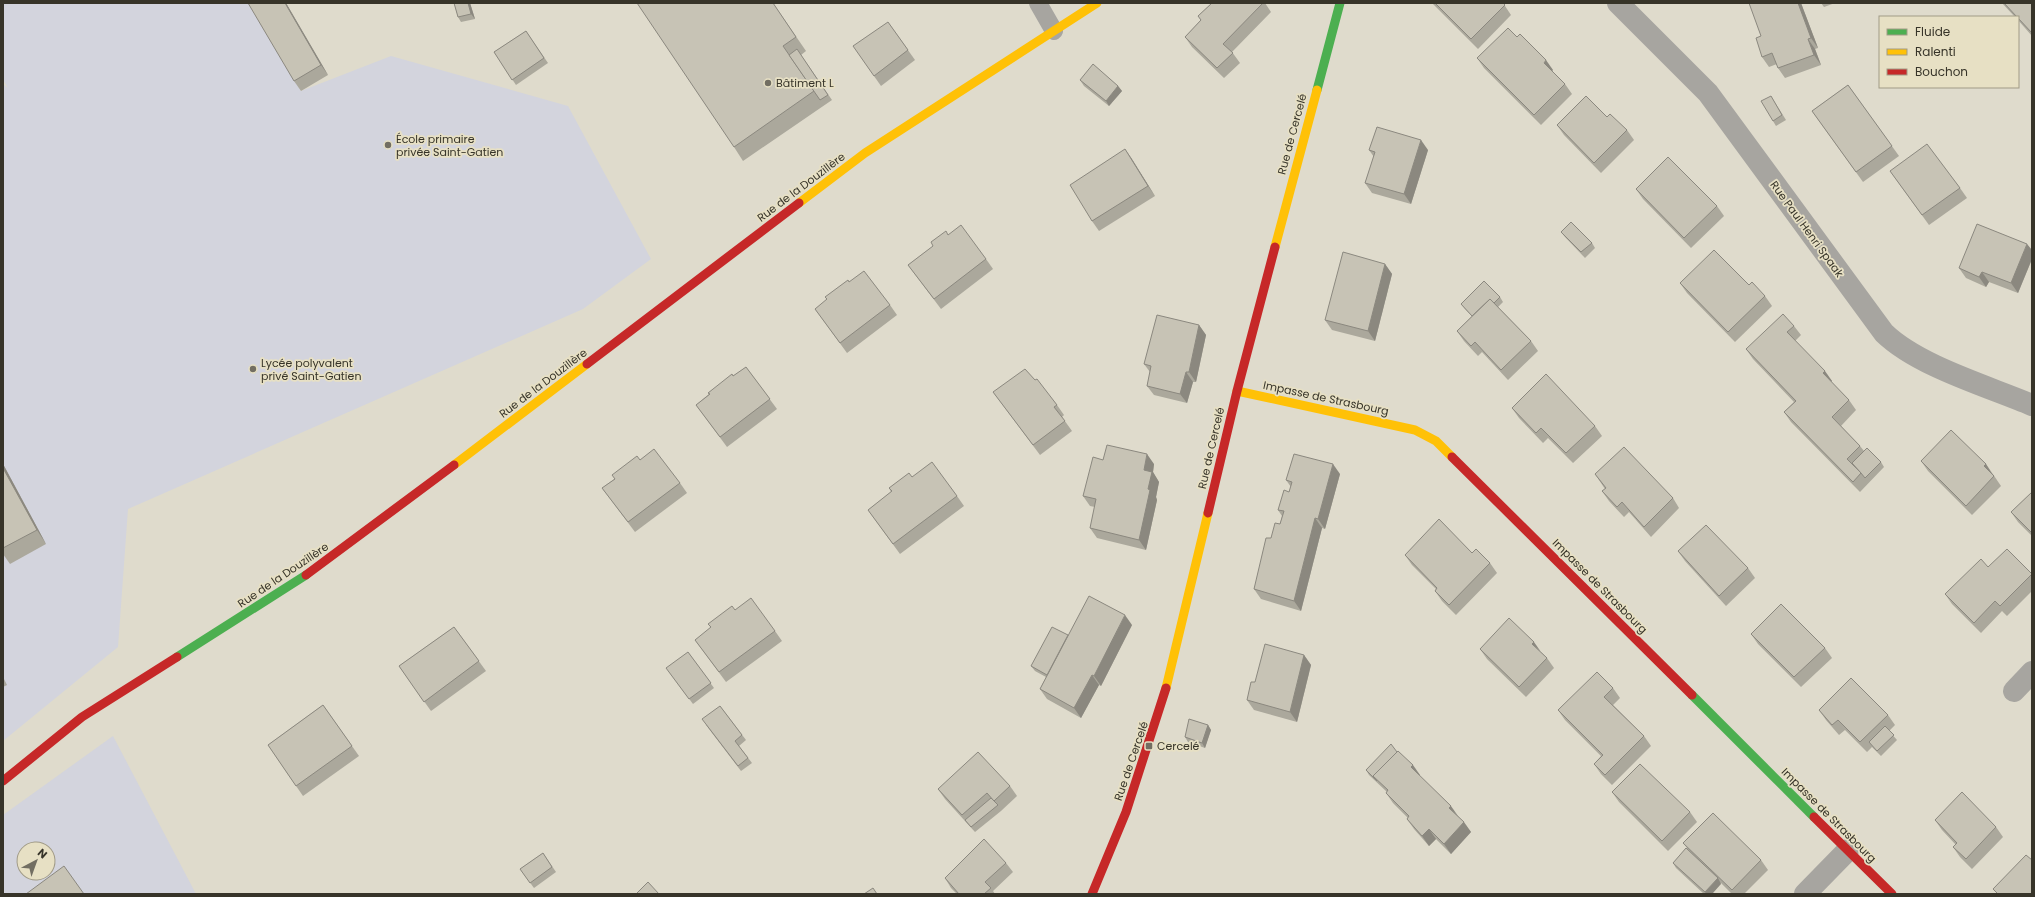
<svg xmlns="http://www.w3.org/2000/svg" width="2035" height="897" font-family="Poppins,sans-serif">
	<rect width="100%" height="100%" fill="#dfdbcc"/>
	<!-- green -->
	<g fill="#d3d4dd" fill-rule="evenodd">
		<path d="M3 3H249L301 91 391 56 568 106 651 259 583 309 128 509 118 647 3 741V84L8 88 3 80Z"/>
		<path d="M113 736 196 894H3V815ZM24 849H48V873H24Z"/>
	</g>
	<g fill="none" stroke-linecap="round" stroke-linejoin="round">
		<!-- lane -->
		<path stroke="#a7a5a0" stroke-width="18" d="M1038 3 1054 31"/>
		<!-- street -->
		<g stroke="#a7a5a0" stroke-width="22">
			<path d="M1618 3 1708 93 1884 333C1918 366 1987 386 2032 405"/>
			<path d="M2014 691 2032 672"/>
			<path d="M1805 894 1848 850"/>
		</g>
		<!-- fast -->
		<g stroke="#4caf50" stroke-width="9">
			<path d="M1317 90 1340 3"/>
			<path d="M177 657 306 575"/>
			<path d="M1692 695 1814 817"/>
		</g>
		<!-- slow -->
		<g stroke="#ffc107" stroke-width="9">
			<path d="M799 203 865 153 1097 3"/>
			<path d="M1275 247 1317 90"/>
			<path d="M1237 391 1415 430 1436 441 1452 457"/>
			<path d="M454 465 587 364"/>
			<path d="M1166 688 1208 513"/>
		</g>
		<!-- jam -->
		<g stroke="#c62828" stroke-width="9">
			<path d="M587 364 799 203"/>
			<path d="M1452 457 1692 695"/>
			<path d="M1208 513 1237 391 1275 247"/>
			<path d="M306 575 454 465"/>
			<path d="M3 781 82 717 177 657"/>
			<path d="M1814 817 1892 894"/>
			<path d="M1092 894 1126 812 1166 688"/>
		</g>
	</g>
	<!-- wall -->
	<g fill="#aba89c">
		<path d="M286 3 328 75 301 91 294 81Z"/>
		<path d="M454 3H470L475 19 461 22 458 17Z"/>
		<path d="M773 3 806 51 801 55 832 100 743 161 734 147Z"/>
		<path d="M1212 3H1265L1271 12 1232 52 1240 63 1224 78 1192 47 1185 37 1201 20 1198 16Z"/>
		<path d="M1432 3H1503L1511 15 1478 49Z"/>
		<path d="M1801 3 1818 48 1815 49 1821 65 1785 78 1778 68 1777 64 1769 67 1762 57 1761 36Z"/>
		<path d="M1821 3H1835L1824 7Z"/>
		<path d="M2002 3H2032V36L2018 20V17H2015Z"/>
		<path d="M888 22 915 60 881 86 874 76Z"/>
		<path d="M526 31 548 63 516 85 494 52Z"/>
		<path d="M1477 58 1553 70 1552 71 1565 84 1572 94 1541 125 1484 68Z"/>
		<path d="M1080 80 1118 86 1122 91 1109 106 1084 86Z"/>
		<path d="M1848 85 1899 156 1863 182 1812 111Z"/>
		<path d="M1771 96 1786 120 1776 126 1773 121Z"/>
		<path d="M1607 117 1627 130 1634 140 1601 173 1564 135 1557 125Z"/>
		<path d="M1125 149 1155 196 1099 231 1092 221Z"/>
		<path d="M1369 150H1428L1411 204 1372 193 1365 183 1374 157Z"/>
		<path d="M1890 171 1960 188 1967 198 1929 225Z"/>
		<path d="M1636 189 1717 206 1724 216 1691 248 1643 199Z"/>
		<path d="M1561 232 1592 243 1595 248 1585 258 1565 237Z"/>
		<path d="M948 235 986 259 993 269 941 309 908 265Z"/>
		<path d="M2032 250V259L2018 293 1989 282 1986 287 1966 278 1959 268Z"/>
		<path d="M1385 264 1392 274 1375 341 1332 330 1325 320Z"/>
		<path d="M849 282 890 305 897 315 847 353 815 309 827 300 825 297Z"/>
		<path d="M1680 283 1749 285 1765 296 1772 306 1735 342 1687 293Z"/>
		<path d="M1500 297 1503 302 1498 307 1531 341 1538 351 1508 380 1482 352 1478 356 1464 341 1457 331 1472 316 1465 309 1461 304Z"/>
		<path d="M1199 325 1206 335 1196 382H1193L1187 403 1154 395 1147 386 1150 372 1144 364Z"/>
		<path d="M1794 326 1801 335 1795 341 1832 381 1831 382 1849 400 1856 410 1841 426 1860 446 1864 451 1881 462 1884 467 1860 492 1791 422 1784 412 1794 402 1753 359 1746 349Z"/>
		<path d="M746 367 777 409 727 447 696 405 709 394 708 393 733 376Z"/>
		<path d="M1035 380 1057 405 1064 415 1062 417 1072 431 1040 455 993 392Z"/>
		<path d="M1512 408 1595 426 1602 436 1573 463 1548 438 1543 443 1519 418Z"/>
		<path d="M640 460 680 483 687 493 635 532 602 488Z"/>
		<path d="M1103 460 1154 464 1153 472 1159 482 1156 497 1157 500 1146 550 1097 538 1090 528 1095 507 1090 506 1083 496Z"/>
		<path d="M1921 461 1986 464 2001 486 1972 515 1928 471Z"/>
		<path d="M3 464 46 544 10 564 3 554Z"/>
		<path d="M1340 474 1325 529 1322 528 1301 611 1261 599 1254 589 1271 538 1280 524 1282 516 1278 510 1289 492 1291 487 1286 480Z"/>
		<path d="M1595 474 1673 498 1679 508 1651 537 1629 512 1624 517 1609 501 1602 491 1605 489Z"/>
		<path d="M912 477 957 496 964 506 900 554 868 510 891 492 889 488Z"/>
		<path d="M2032 492V536L2018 522 2011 512Z"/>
		<path d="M1678 551 1748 568 1755 578 1726 606 1685 561Z"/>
		<path d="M1472 553 1490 563 1497 573 1456 615 1442 601 1435 591 1436 589 1412 565 1405 555Z"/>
		<path d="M1988 567 2032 573V591L2007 616 2002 611 1981 633 1952 604 1945 594Z"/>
		<path d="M735 610 775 631 782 641 726 682 695 640 711 628 708 624Z"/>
		<path d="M1132 625 1101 686 1099 685 1081 718 1047 699 1040 689 1046 677 1035 671 1031 666 1068 635Z"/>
		<path d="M454 627 486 671 431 711 399 666Z"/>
		<path d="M1751 634 1825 648 1832 658 1801 687 1758 644Z"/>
		<path d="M1480 649 1541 652 1547 658 1554 668 1526 697 1487 659Z"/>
		<path d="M688 652 714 688 693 704 670 673Z"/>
		<path d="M1304 655 1311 665 1297 722 1254 710 1247 700 1255 682Z"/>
		<path d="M3 677 7 685 3 687Z"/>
		<path d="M1613 688 1620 698 1613 705 1644 736 1651 746 1612 785 1601 774 1594 764 1601 756 1565 720 1558 710Z"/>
		<path d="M323 705 359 756 303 796 268 745Z"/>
		<path d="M720 706 746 740 739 746 752 763 741 771 706 725Z"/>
		<path d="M1819 710 1888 715 1895 725 1889 731 1897 740 1881 756 1872 747 1867 752 1845 730 1839 735 1826 720Z"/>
		<path d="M1208 725 1211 730 1205 748 1188 742 1185 737Z"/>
		<path d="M1366 770 1420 775 1419 776 1458 816 1471 832 1451 854 1436 839 1429 846 1414 829 1407 819 1408 818 1393 803 1386 793 1387 792 1369 775Z"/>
		<path d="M1010 786 1017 796 1001 811 975 832 945 799 938 789Z"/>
		<path d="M1612 792 1690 812 1697 822 1668 851 1619 802Z"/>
		<path d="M1935 820 1996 827 2003 837 1972 869 1960 857 1953 847 1956 845 1942 830Z"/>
		<path d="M1683 843 1761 860 1768 870 1744 894H1732L1721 883 1712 894H1704L1676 868 1673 863 1687 848Z"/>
		<path d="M543 853 556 872 534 888 520 869Z"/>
		<path d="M1006 863 1013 872 993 891 995 894H957L951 888 945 878Z"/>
	</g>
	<!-- shaded-wall -->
	<g fill="#8b887f">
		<path d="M285 3H286L328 75 321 65Z"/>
		<path d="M468 3H470L475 19 471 14Z"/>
		<path d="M1798 3H1801L1818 48 1811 38Z"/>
		<path d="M1808 39 1815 49 1821 65 1814 55Z"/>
		<path d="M1546 60 1553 70 1550 73 1544 63Z"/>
		<path d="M1118 86 1122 91 1109 106 1106 101Z"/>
		<path d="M1421 140 1428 150 1411 204 1404 194Z"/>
		<path d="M1125 149 1132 159 1155 196 1148 186Z"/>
		<path d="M2027 244 2032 250V259L2018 293 2011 283Z"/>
		<path d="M1385 264 1392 274 1375 341 1368 331Z"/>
		<path d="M1982 272 1989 282 1986 287 1979 277Z"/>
		<path d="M1199 325 1206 335 1196 382 1189 372Z"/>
		<path d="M1825 371 1832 381 1830 383 1823 373Z"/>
		<path d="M1186 372 1193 382 1187 403 1180 394Z"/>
		<path d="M1147 454 1154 464 1153 472 1159 482 1156 497 1157 500 1146 550 1139 540 1148 489 1144 470Z"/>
		<path d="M3 464 46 544 37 530 3 468Z"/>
		<path d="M1333 464 1340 474 1325 529 1318 519Z"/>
		<path d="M1986 464 1992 474 1984 466Z"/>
		<path d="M1315 518 1322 528 1301 611 1294 601Z"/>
		<path d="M1125 615 1132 625 1101 686 1094 676Z"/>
		<path d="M1534 642 1541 652 1532 644Z"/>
		<path d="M1304 655 1311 665 1297 722 1290 712Z"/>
		<path d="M1092 675 1099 685 1081 718 1074 708Z"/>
		<path d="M1208 725 1211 730 1205 748 1202 743Z"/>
		<path d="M1413 765 1420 775 1418 777 1411 767Z"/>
		<path d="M1451 806 1458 816 1449 808Z"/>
		<path d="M1464 822 1471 832 1451 854 1444 844Z"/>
		<path d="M1429 829 1436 839 1429 846 1422 836Z"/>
		<path d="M1718 878 1721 884 1712 894H1706L1705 892Z"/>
	</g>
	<!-- building -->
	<g fill="#c7c3b5" stroke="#8b887f">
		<path d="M248 3H285L321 65 294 81Z"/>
		<path d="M454 3H468L471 14 458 17Z"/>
		<path d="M637 3H773L796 37 783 46 814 91 734 147Z"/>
		<path d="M1212 3H1263L1223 44 1233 53 1217 68 1185 37 1201 20 1198 16Z"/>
		<path d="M1435 3H1503L1505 5 1471 39Z"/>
		<path d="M1749 3H1798L1811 38 1808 39 1814 55 1778 68 1772 53 1762 57 1756 38 1761 36Z"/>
		<path d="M2004 3H2032V33L2018 18V17H2017Z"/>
		<path d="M888 22 908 50 874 76 853 46Z"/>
		<path d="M1508 28 1517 37 1520 34 1546 60 1544 63 1565 84 1534 115 1477 58Z"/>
		<path d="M526 31 544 58 512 80 494 52Z"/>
		<path d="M797 49 828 95 820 100 789 55Z"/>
		<path d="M1093 64 1118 86 1106 101 1080 80Z"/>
		<path d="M1848 85 1892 146 1856 172 1812 111Z"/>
		<path d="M1586 96 1607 117 1610 114 1627 130 1594 163 1557 125Z"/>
		<path d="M1771 96 1782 115 1773 121 1761 101Z"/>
		<path d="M1377 127 1421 140 1404 194 1365 183 1375 152 1369 150Z"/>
		<path d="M1927 144 1960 188 1922 215 1890 171Z"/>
		<path d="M1125 149 1148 186 1092 221 1070 185Z"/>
		<path d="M1668 157 1717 206 1684 238 1636 189Z"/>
		<path d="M1571 222 1592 243 1581 252 1561 232Z"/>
		<path d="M1977 224 2027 244 2011 283 1982 272 1979 277 1959 268Z"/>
		<path d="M961 225 986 259 934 299 908 265 933 246 931 242 946 231 948 235Z"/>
		<path d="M1714 250 1749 285 1752 282 1765 296 1728 332 1680 283Z"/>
		<path d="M1343 252 1385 264 1368 331 1325 320Z"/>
		<path d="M864 271 890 305 840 343 815 309 827 299 825 297 848 280 849 282Z"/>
		<path d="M1484 281 1500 297 1494 303 1490 299 1472 316 1461 304Z"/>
		<path d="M1490 299 1531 341 1501 370 1475 342 1471 346 1457 331Z"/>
		<path d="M1783 314 1794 326 1787 332 1825 371 1823 373 1849 400 1832 417 1860 446 1847 459 1861 473 1853 482 1784 412 1796 401 1746 349Z"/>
		<path d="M1157 315 1199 325 1189 372H1186L1180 394 1147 386 1151 366 1144 364Z"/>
		<path d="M746 367 770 399 720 437 696 405 710 394 708 393 732 374 733 376Z"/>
		<path d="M1025 369 1035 380 1037 379 1057 405 1054 407 1065 421 1033 445 993 392Z"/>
		<path d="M1546 374 1595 426 1566 453 1541 428 1536 433 1512 408Z"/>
		<path d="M1951 430 1986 464 1984 466 1994 476 1966 506 1921 461Z"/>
		<path d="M1107 445 1147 454 1144 470 1152 472 1148 489 1150 490 1139 540 1090 528 1096 499 1083 496 1093 457 1103 460Z"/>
		<path d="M1624 447 1673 498 1644 527 1622 502 1617 507 1602 491 1606 488 1595 474Z"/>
		<path d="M1867 448 1881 462 1865 478 1861 473 1852 463Z"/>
		<path d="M654 449 680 483 628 522 602 488 615 479 612 475 637 456 640 460Z"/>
		<path d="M1294 454 1333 464 1318 519 1315 518 1294 601 1254 589 1266 538H1271L1275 523 1280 524 1284 511 1278 510 1284 490 1289 492 1292 482 1286 480Z"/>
		<path d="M932 462 957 496 893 544 868 510 892 491 889 488 909 473 912 477Z"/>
		<path d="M3 468 37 530 3 548Z"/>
		<path d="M2032 492V533L2011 512Z"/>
		<path d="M1439 519 1472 553 1476 549 1490 563 1449 605 1435 591 1437 588 1405 555Z"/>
		<path d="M1706 525 1748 568 1719 596 1678 551Z"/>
		<path d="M2007 549 2032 574 2000 606 1995 601 1974 623 1945 594 1981 559 1988 567Z"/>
		<path d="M1089 596 1125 615 1094 676 1092 675 1074 708 1040 689Z"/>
		<path d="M751 598 775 631 719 672 695 640 711 627 708 624 732 606 735 610Z"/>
		<path d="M1781 604 1825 648 1794 677 1751 634Z"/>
		<path d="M1509 618 1534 642 1532 644 1547 658 1519 687 1480 649Z"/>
		<path d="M454 627 479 661 424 702 399 666Z"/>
		<path d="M1052 627 1068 635 1047 675 1031 666Z"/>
		<path d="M1265 644 1304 655 1290 712 1247 700 1251 682H1255Z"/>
		<path d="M688 652 711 683 689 699 666 668Z"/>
		<path d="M1597 672 1613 688 1604 697 1644 736 1605 775 1594 764 1603 755 1558 710Z"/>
		<path d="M1851 678 1888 715 1860 742 1838 720 1832 725 1819 710Z"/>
		<path d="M323 705 352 746 296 786 268 745Z"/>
		<path d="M720 706 742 735 735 741 748 758 738 766 702 719Z"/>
		<path d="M1189 719 1208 725 1202 743 1185 737Z"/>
		<path d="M1885 726 1894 735 1877 751 1869 742Z"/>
		<path d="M1391 744 1397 752 1373 776 1377 781 1366 770Z"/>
		<path d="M1398 751 1413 765 1411 767 1451 806 1449 808 1464 822 1444 844 1429 829 1422 836 1407 819 1409 816 1386 793 1388 790 1373 776Z"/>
		<path d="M978 752 1010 786 994 801 987 793 962 815 938 789Z"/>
		<path d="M1640 764 1690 812 1662 841 1612 792Z"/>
		<path d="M1962 792 1996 827 1966 859 1953 847 1957 843 1935 820Z"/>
		<path d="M991 798 998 805 971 827 965 820Z"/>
		<path d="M1713 813 1761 860 1732 890 1683 843Z"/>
		<path d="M984 839 1006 863 985 882 991 888 984 894H959L945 878Z"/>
		<path d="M1686 848 1718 878 1705 892 1673 863Z"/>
		<path d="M543 853 552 867 530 883 520 869Z"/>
		<path d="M2026 855 2032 860V894H1998L1993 889Z"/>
		<path d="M64 866 84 894H26Z"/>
		<path d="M648 882 659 894H636Z"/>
		<path d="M873 888 877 894H864Z"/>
	</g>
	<!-- markers -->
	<g fill="#726e62" stroke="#e7e0c4" stroke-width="1.5">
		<circle cx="768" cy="83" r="4"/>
		<circle cx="388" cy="145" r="4"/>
		<circle cx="253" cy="369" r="4"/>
		<rect x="1145" y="742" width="8" height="8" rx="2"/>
	</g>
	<g text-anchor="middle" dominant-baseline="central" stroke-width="3.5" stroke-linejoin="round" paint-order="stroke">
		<!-- poi labels -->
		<g font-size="11" fill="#373429" stroke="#e7e0c4" text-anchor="start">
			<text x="776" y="83">Bâtiment L</text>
			<text x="396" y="139">École primaire<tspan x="396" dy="13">privée Saint-Gatien</tspan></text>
			<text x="261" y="363">Lycée polyvalent<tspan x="261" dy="13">privé Saint-Gatien</tspan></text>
			<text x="1157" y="746">Cercelé</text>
		</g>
		<!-- street labels -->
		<g font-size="11" fill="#373429" stroke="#e7e0c4">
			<text transform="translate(1292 134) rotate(-75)">Rue de Cercelé</text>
			<text transform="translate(801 187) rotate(-37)">Rue de la Douzillère</text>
			<text transform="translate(1807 229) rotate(54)">Rue Paul Henri Spaak</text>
			<text transform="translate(543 383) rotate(-37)">Rue de la Douzillère</text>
			<text transform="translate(1326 398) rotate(12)">Impasse de Strasbourg</text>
			<text transform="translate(1211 448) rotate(-77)">Rue de Cercelé</text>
			<text transform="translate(283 575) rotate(-34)">Rue de la Douzillère</text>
			<text transform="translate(1600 586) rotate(45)">Impasse de Strasbourg</text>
			<text transform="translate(1131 761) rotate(-71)">Rue de Cercelé</text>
			<text transform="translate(1829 815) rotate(45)">Impasse de Strasbourg</text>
		</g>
	</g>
	<!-- border -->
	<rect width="2035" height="897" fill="none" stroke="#373429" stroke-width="8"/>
	<!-- legend -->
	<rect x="1879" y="16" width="140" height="72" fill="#e7e0c4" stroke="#a19b86"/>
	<rect x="1887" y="29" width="20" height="6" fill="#4caf50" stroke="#a19b86"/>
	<text x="1915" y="36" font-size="12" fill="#373429">Fluide</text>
	<rect x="1887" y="49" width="20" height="6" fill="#ffc107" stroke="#a19b86"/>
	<text x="1915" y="56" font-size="12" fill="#373429">Ralenti</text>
	<rect x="1887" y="69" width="20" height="6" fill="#c62828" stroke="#a19b86"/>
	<text x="1915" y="76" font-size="12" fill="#373429">Bouchon</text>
	<!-- north arrow -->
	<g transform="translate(36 861) rotate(41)"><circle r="19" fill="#e7e0c4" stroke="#a19b86"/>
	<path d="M0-3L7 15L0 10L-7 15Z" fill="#726e62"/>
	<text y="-6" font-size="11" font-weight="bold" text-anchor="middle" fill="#373429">N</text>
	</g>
</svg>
